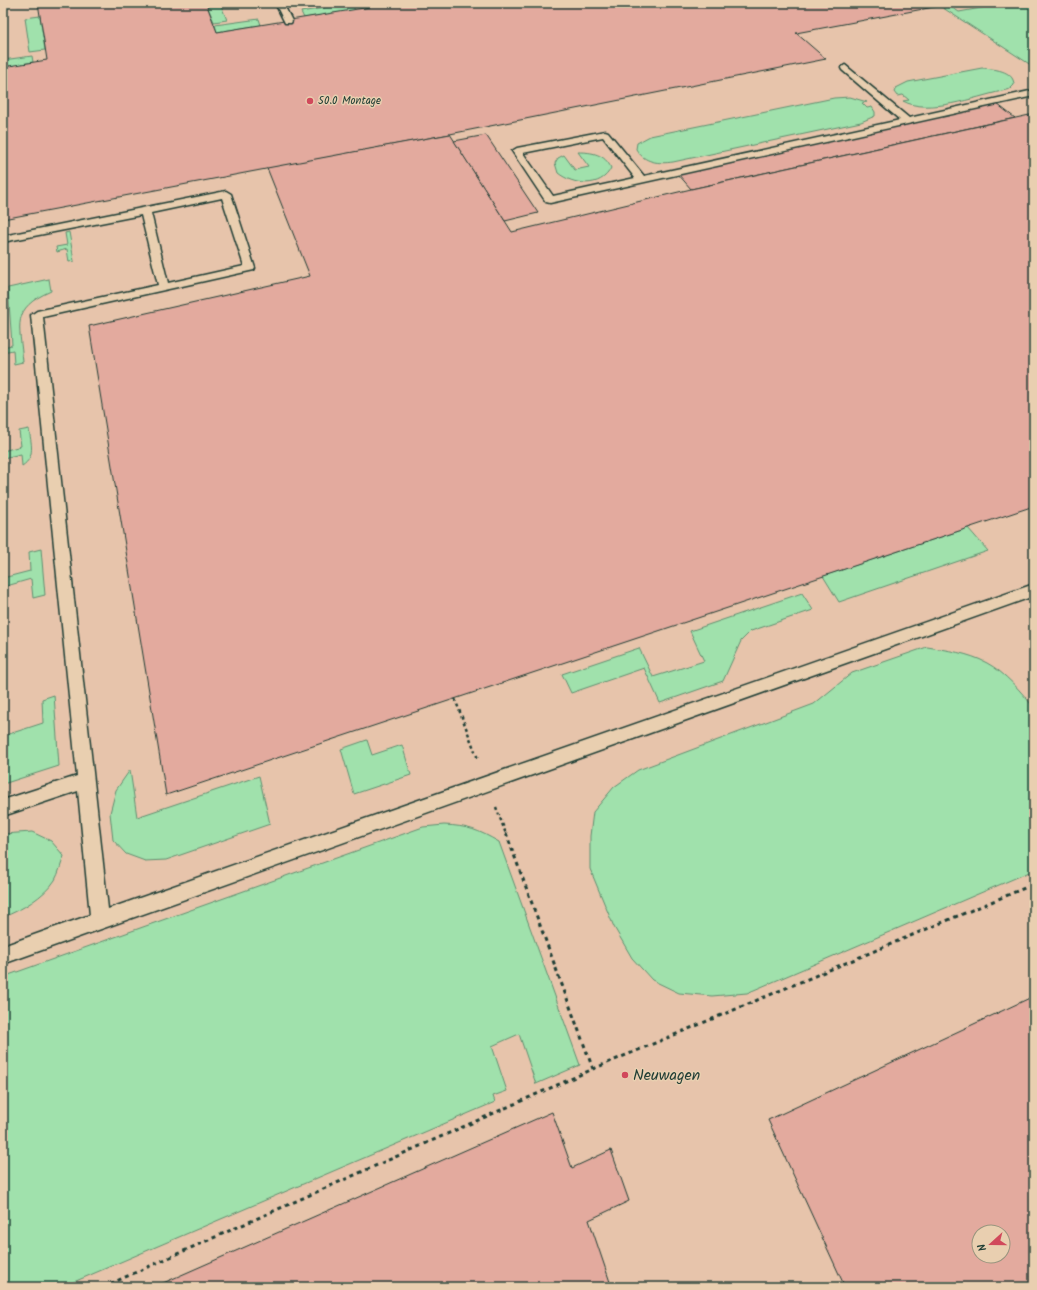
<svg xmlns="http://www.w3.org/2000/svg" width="1037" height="1290" font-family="Kalam,sans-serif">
	<rect width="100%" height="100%" fill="#e9cfb0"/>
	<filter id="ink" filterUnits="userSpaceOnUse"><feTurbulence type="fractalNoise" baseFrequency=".025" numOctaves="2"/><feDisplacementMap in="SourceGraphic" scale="8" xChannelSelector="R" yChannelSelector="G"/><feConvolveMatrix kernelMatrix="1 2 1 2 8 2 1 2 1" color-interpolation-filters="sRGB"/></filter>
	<g filter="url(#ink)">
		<!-- built -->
		<path fill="#e7c4ab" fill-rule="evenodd" d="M3 3H1034V1287H3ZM979 1232H1003V1256H979Z"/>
		<!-- green -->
		<g fill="#a0e1ac" stroke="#608f70">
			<path d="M206 3H220L227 20 214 22Z"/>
			<path d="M351 3 355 10 304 18 301 12Z"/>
			<path d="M1002 3H1034V67L940 6 947 4 959 12 1003 4Z"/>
			<path d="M40 16 45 50 30 52 25 18Z"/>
			<path d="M259 19 261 25 217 32 215 25Z"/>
			<path d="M32 56 33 62 3 67V60Z"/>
			<path d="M982 68C993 69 1014 70 1014 85L1010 89 1002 91C975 97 928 115 903 101L909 100 903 95 897 96 894 92 896 88 908 82Z"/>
			<path d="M850 97 867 102 862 103 867 108 872 107 875 112V116L861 122 673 162C659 164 644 163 636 149L637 143 650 136 834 98Z"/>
			<path d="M578 152C592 152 605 154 611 168 601 189 573 185 558 173L555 163 558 158 564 155 575 170 589 167Z"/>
			<path d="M69 232 74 261 69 262 67 249 57 252 56 247 67 245 65 233Z"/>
			<path d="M49 279 51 291C10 309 20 325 23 362L14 364 13 350 3 352V347L12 345 8 288Z"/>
			<path d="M29 429C31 443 36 457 22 466L21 454 3 458V451L21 446 19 431Z"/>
			<path d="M968 528 988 551 839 602 823 576Z"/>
			<path d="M41 549 45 595 33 598 31 579 3 587V578L30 571 29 552Z"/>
			<path d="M802 593 813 610 751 631 741 641 723 681 660 703 644 668 571 693 562 674 639 648 653 677 704 661 690 631Z"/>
			<path d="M927 647C946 650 969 653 987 663 1004 672 1022 692 1034 708V870L747 993 712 996 679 993 652 980 632 958 614 927 590 869V836L593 812 614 787 638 770 814 704 852 673Z"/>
			<path d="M54 695 59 766 3 784V736L43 723 42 699Z"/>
			<path d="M367 740 372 755 402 745 411 775 354 794 341 749Z"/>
			<path d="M130 770 137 817 259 776 270 824 166 860 145 861 126 854 113 840 110 813 116 790Z"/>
			<path d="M444 825C468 826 478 830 499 842L580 1065 536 1084 519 1034 492 1046 507 1091 493 1096 495 1102 62 1287H3V977L423 827Z"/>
			<path d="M32 832 51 841 64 856C61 864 59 873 55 880 45 896 20 911 3 917V834Z"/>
		</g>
		<!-- building -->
		<g fill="#e3aa9e" stroke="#1f3d34" fill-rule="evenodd">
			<path d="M38 3H206L217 32 370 7 367 3H955L796 33 826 59 450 134 3 219V67L47 60Z"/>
			<path d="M997 104 1015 118 691 189 678 174Z"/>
			<path d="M1034 114V506L166 795 89 326 310 276 267 168 450 134 512 232 691 189Z"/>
			<path d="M486 135 538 213 505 221 454 141Z"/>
			<path d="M1034 996V1287H845L768 1120ZM979 1232H1003V1256H979Z"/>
			<path d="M552 1112 572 1168 611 1150 629 1201 589 1220 611 1285 607 1287H154Z"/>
		</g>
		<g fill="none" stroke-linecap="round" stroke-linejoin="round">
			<!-- lane casing -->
			<g stroke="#1f3d34" stroke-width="3">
				<g id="lane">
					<path d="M275 3H283L292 21 291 23H285Z"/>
					<path d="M845 65 909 118 1034 90V96L550 203 546 202 512 151 517 148 605 131 608 132 644 176 900 120 842 70 841 68ZM603 137 635 178 553 196 523 153Z"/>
					<path d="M226 191 231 194 255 268 254 270 43 317 108 909 1034 584V596L3 964V946L90 915 78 791 3 816V800L77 776 31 315 37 311 158 285 141 215 3 242V236ZM222 198 244 266 168 283 151 213Z"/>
				</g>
			</g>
			<!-- path-far1 -->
			<g stroke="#1f3d34" stroke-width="2.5" stroke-dasharray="3 3" stroke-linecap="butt">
				<path d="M455 699 478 759"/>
				<path d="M496 807 506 834"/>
			</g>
			<!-- path -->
			<g stroke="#1f3d34" stroke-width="3" stroke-dasharray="4 4" stroke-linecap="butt">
				<path d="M506 833 593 1069"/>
				<path d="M103 1287 593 1069 1034 884"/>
			</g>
			<!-- lane -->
			<use href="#lane" fill="#e9cfb0" fill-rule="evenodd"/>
		</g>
	</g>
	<!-- markers -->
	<g fill="#d1495b" stroke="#e9cfb0" stroke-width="1.5">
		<circle cx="310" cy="101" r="4"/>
		<circle cx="625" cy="1075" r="4"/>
	</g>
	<g text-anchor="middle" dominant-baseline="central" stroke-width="3" stroke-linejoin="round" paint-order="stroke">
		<!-- far-poi labels -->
		<g font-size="11" fill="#1f3d34" stroke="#e9cfb0" text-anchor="start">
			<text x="318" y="101">50.0 Montage</text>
		</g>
		<!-- near-poi labels -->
		<g font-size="16" fill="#1f3d34" stroke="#e9cfb0" text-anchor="start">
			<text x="633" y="1075">Neuwagen</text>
		</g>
	</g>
	<!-- margin -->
	<rect width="1037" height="1290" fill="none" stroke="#e9cfb0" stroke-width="16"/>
	<rect x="8" y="8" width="1021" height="1274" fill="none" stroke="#1f3d34" stroke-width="1.5" filter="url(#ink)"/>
	<!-- north arrow -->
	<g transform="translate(991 1244) rotate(249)"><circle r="19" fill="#e9cfb0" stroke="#98957e"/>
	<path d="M0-3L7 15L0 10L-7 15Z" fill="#d1495b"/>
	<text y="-6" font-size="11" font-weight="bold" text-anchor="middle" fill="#1f3d34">N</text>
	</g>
</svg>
